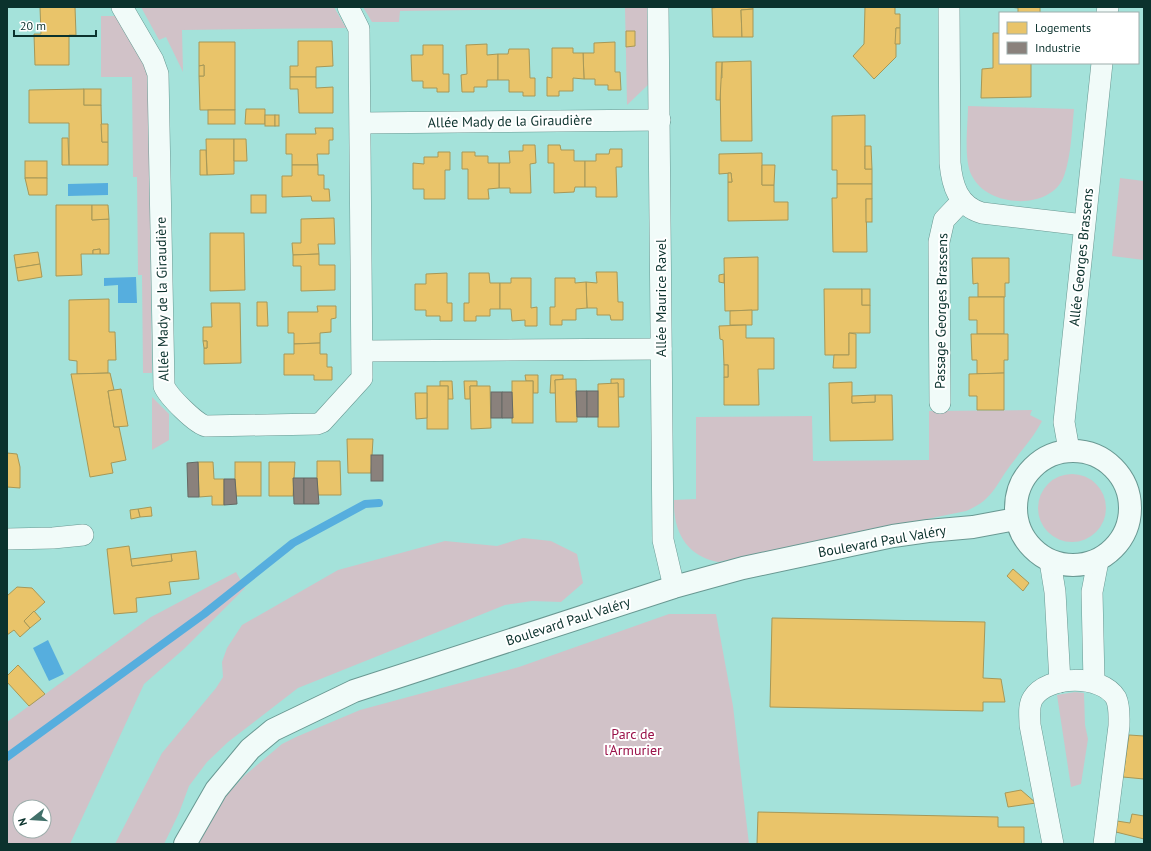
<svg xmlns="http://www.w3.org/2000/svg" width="1151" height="851" font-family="'PT Sans',sans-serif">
	<rect width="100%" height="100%" fill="#a4e2da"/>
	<!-- green -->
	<g fill="#d1c2c8" fill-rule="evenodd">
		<path d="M141 7H334L346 28 182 30 183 72 166 37 159 40Z"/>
		<path d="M363 7H649V84L627 105 625 8 400 11 399 22H372Z"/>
		<path d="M101 16H116L148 72 152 373H143L142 275H138L137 177H133L132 77H101Z"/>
		<path d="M968 106 1074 109C1072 129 1071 157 1064 176 1051 211 988 208 972 176 963 159 968 126 968 106Z"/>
		<path d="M1120 178 1144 181V260L1112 256Z"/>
		<path d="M152 397 169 414V440L152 450Z"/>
		<path d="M1032 410 1030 415 1042 421C1033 438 1024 447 1013 462 996 483 994 500 966 511L718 562C686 556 673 531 674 500L696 499V417L812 416 813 461 929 460V411Z"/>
		<circle cx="1072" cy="508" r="34"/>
		<path d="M523 538 551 541 577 554 583 583 561 602 532 601 505 605 298 688 228 742 207 762 189 786 179 813 164 844H115L162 753 216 688 223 677 222 662 227 648 242 625 338 570 445 541 497 546Z"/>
		<path d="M236 572 245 588 185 648 144 684 70 844H7V722L151 617ZM20 807H44V831H20Z"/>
		<path d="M669 614H716L733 706 749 844H196L226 796 244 776 282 744 296 737 360 710 519 667Z"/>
		<path d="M1075 692 1084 693 1085 725 1088 739 1081 784 1071 787 1057 695Z"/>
	</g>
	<!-- water -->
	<g fill="#56aede">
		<path d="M108 183V195L68 196V184Z"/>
		<path d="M136 277 137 303H118V285L104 286V278Z"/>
		<path d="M48 640 64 674 49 681 33 648Z"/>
	</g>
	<!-- homes -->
	<g fill="#e9c46a" stroke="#a69858">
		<path d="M40 7H75L76 35H69V65H35L34 34H41Z"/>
		<path d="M720 7H753V9L741 10 742 37H713L712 8Z"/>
		<path d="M865 7H895V14H900V28H896V57L874 79 853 56 864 44Z"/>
		<path d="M1009 7H1040V13H1018V8Z"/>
		<path d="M753 9V37H742L741 10Z"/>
		<path d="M896 28H900V44H895Z"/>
		<path d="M626 31H635V46L626 47Z"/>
		<path d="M993 33H1000V63H1031V97L981 98 982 69 993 68Z"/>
		<path d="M298 41H332L333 66 316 67V77H290V66H298Z"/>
		<path d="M199 42H235V110H200L199 76H204V65L199 66Z"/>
		<path d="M615 42V72H620L621 90H608V85H595V79H584L583 53H594V43Z"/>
		<path d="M487 44V55L498 54V80H487V87H474V92H462L461 75 467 74 466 45Z"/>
		<path d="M423 45H443V74H449V92H437V88H423V81H412L411 55H423Z"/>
		<path d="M552 48H573V53H583L584 79 573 78V91H559V96H547V77L552 78Z"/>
		<path d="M509 49H529L530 78H535V96H523V92H509V80H498V54H508Z"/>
		<path d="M751 61 752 141H721L720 78H722V62Z"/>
		<path d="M716 62H722L720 100H716Z"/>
		<path d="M204 65V76H199V66Z"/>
		<path d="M290 77H316V88L333 87V113H299L298 89H290Z"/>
		<path d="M84 89V105H101L102 142H108V165H69V123H29V90Z"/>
		<rect x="84" y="89" width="17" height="16"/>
		<path d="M246 109H265V124H245Z"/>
		<rect x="208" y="110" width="27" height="14"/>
		<rect x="265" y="115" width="10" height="11"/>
		<rect x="275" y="115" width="4" height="11"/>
		<path d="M865 115V169H872V184H837V170H832V116Z"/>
		<path d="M101 124H108V142H102Z"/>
		<path d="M315 128H333V140H329V154H317L318 165H292V154H286V134H316Z"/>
		<path d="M62 138H68L69 165H62Z"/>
		<path d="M206 139H234V174L207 175Z"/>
		<path d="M234 139H246L247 161H234Z"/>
		<path d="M523 145H535L536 163 530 164 531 193H510V188H499V163H510L509 151H523Z"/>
		<path d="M548 145H560L561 150H574V161H585V187H575L574 192 554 193V163H548Z"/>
		<path d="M865 146H871L872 169H865Z"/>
		<path d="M610 149H622V167H616L617 197H596V187H585V161H596V154H609Z"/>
		<path d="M200 150H206L207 175H200Z"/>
		<path d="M438 152H450V170H445V199H424V189H413V163L424 164V157H438Z"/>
		<path d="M462 152H475V156H488V163H499V188L488 189 489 199H468V169H462Z"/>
		<path d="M762 153V185H774V202H788V220L728 221V182H732L731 173 719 174V154Z"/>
		<rect x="25" y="161" width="22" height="17"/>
		<path d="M292 165H318V175H324V189H329L330 201H312L311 196 282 197V176H292Z"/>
		<path d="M762 165H775L774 185H762Z"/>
		<path d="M728 173H731L732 182H728Z"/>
		<path d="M25 178H47V195H29Z"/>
		<path d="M837 184H872V199H866L867 252H833L832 198H837Z"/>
		<rect x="251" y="195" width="15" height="18"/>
		<rect x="866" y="199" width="6" height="23"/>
		<path d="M56 205H92V220L109 219V254H100V249L93 250V254H81L82 275 56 276Z"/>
		<path d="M92 205H108L109 219 92 220Z"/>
		<path d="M334 218 335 244H318L319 254 293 255 292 243H301V219Z"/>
		<path d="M210 233H244L245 290 210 291Z"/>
		<path d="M100 249V254H93V250Z"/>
		<path d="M38 252 40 264 16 268 14 255Z"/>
		<path d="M319 254V265H335V290L301 291V266H293V255Z"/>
		<path d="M758 257V310L725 311 724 258Z"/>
		<path d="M972 258H1009V283H1005V297H978V283L973 284Z"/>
		<path d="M40 264 42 277 18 281 16 268Z"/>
		<path d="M596 272H617L618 302H623V320H611L610 315H597V308H587L586 282 597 283Z"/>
		<path d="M447 273V303H452V321H440V316H426V310H415V284H426V274Z"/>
		<path d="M469 273H489L490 283H500V309H490V316H476V321H464V303H469Z"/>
		<path d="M724 274V283L719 282V275Z"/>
		<path d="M511 278H531V308L537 307V326H525V320L512 321 511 309H500V283H511Z"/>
		<path d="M555 278H575V283L586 282 587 308 576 309V320H562V325H550V307H555Z"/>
		<path d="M824 289H862V305H870V333H849V355H825Z"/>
		<rect x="862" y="289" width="8" height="16"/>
		<path d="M969 297H1004V334H977V320H969Z"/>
		<path d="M109 299V332H115L116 360H108V373L77 374V361L69 360V300Z"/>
		<path d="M257 302H267L268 326H257Z"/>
		<path d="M211 303H240L241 363 204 364V348H207V341H203V327H212Z"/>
		<path d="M317 306H336V318L331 319V332L320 333V343L294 344V333H288V312H318Z"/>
		<path d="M752 310V325H730V311Z"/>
		<path d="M746 325V338H774V369H758L759 405H724V377H728V365H724L723 340 720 339 719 326Z"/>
		<path d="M849 333 856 334V368H833L834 355H849Z"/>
		<path d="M971 334H1008V360H1004V373L977 374V360H972Z"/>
		<path d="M203 341H207V348H204Z"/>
		<path d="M320 343V354H327V367H332V380H314V375H284V354H294V344Z"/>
		<rect x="724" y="365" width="4" height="12"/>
		<path d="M110 373 114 390 108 391 114 427H119L126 460 111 463 113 473 90 477 71 374Z"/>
		<path d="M1004 373V410H977V396H969V374Z"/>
		<path d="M525 375H538V393H533V381H526Z"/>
		<path d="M551 375H563V379L555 380 556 393H550Z"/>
		<path d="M567 379H576L577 422H556L555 380Z"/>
		<path d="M611 379H624V397H618V383L611 384Z"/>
		<path d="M440 381H452L453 399H448V386H440Z"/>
		<path d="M464 381H477V386H470V399H465Z"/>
		<rect x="512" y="381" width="21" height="42"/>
		<path d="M852 382V403L875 402V395H892L893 440 830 441 829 383Z"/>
		<path d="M618 383 619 427H598V384Z"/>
		<rect x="427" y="386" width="21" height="43"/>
		<path d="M470 386H490L491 428 471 429Z"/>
		<path d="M121 389 128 426 114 427 108 391Z"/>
		<path d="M415 393H427V418L416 419Z"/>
		<path d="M875 395V402L852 403V396Z"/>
		<path d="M347 439H373L371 473H348Z"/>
		<path d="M7 453 17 454 20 467V488L7 487Z"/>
		<path d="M317 461H340L341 495H317Z"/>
		<path d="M198 462H213L214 479H224V505H212V496L199 497Z"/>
		<rect x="235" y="462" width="26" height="34"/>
		<path d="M269 462H295L293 496H269Z"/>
		<path d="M151 507 152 516 140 517 138 509Z"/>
		<path d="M138 509 140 517 131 519 130 510Z"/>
		<path d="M129 546 132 566 172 561 171 554 196 551 199 579 169 582 171 594 136 598 137 612 114 614 107 549Z"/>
		<path d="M171 554 172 561 132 566 131 559Z"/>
		<path d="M1013 569 1029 583 1023 591 1007 576Z"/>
		<path d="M17 587 32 588 45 602 24 621 30 628 20 637 14 630 7 635V596Z"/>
		<path d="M34 611 41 619 30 628 24 621Z"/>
		<path d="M772 618 985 622 983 678 1001 679 1005 702H983V711L770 707Z"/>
		<path d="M18 665 45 694 29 706 7 682V676Z"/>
		<path d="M1129 735 1144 736V779L1123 777Z"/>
		<path d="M1021 790 1036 803 1008 807 1005 793Z"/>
		<path d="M758 812 998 817V827H1024V844H757Z"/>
		<path d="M1132 814 1144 816V839L1116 832 1117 821 1130 823Z"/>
	</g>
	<!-- industry -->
	<g fill="#8a817c" stroke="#646964">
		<path d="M576 391H587V417H577Z"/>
		<rect x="587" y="391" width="11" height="26"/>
		<rect x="491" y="392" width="11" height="26"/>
		<path d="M502 392H512L513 418H502Z"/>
		<rect x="371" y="455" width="12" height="26"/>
		<path d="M198 462 199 497H188L187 463Z"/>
		<path d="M293 478H304V504H294Z"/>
		<path d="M304 478H317L319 504H304Z"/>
		<path d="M224 479H235L237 504 224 505Z"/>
	</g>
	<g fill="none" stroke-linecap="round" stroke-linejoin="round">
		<!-- stream -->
		<path stroke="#56aede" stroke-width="8" d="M7 757 204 614 293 543 365 504 379 503"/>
		<!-- minor casing -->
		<g stroke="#699892" stroke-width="22">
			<g id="minor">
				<path d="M122 7 153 60 158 74 164 386C168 396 196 424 206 426L317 424 322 422 362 378 359 29 348 7"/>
				<path d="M658 7 663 540 674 587"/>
				<path d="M949 7 950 163C952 185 958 206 982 213L1084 225"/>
				<path d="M1107 13 1108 7"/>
				<path d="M361 123 660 120"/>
				<path d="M363 351 661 349"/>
				<path d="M940 403 939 242 944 220 962 201"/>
				<path d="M1069 450 1064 422 1102 63"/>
				<path d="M7 539 53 538 83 535"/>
				<path d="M1050 561 1055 592 1060 682"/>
				<path d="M1094 682 1092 592 1098 561"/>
				<path d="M1053 844 1030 725C1030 716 1028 706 1033 698 1047 675 1102 674 1116 698 1120 707 1119 717 1119 726L1104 844"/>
			</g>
		</g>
		<!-- tertiary casing -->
		<g stroke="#699892" stroke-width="24">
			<g id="tertiary">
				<circle cx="1073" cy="508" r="57"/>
				<path d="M185 844 216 790 250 749 273 730 354 691 674 587 743 568 893 536 928 531 973 527 1016 519"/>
			</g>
		</g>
		<!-- minor -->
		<use href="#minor" stroke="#f1fbf9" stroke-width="21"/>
		<!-- tertiary -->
		<use href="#tertiary" stroke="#f1fbf9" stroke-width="22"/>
	</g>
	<g text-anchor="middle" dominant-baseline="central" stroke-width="4" stroke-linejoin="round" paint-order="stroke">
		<!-- street labels -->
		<g font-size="14" fill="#0b322d" stroke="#fff">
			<text transform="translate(510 121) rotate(-1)">Allée Mady de la Giraudière</text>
			<text transform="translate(1081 257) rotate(-84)">Allée Georges Brassens</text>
			<text transform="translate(661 298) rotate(-90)">Allée Maurice Ravel</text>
			<text transform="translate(162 299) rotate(-91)">Allée Mady de la Giraudière</text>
			<text transform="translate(941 311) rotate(-89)">Passage Georges Brassens</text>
			<text transform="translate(882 541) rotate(-10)">Boulevard Paul Valéry</text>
			<text transform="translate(568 621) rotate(-18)">Boulevard Paul Valéry</text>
		</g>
		<!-- park labels -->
		<g font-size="14" fill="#9a1249" stroke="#fff">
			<text x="633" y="734">Parc de<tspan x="633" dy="16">l'Armurier</tspan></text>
		</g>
	</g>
	<!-- border -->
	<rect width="1151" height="851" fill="none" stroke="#0b322d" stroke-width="16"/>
	<!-- legend -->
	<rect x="999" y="12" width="140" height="52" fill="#ffffff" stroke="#9dadab"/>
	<rect x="1007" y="22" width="20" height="12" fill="#e9c46a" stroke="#9dadab"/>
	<text x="1035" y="32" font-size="12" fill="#0b322d">Logements</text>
	<rect x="1007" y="42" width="20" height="12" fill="#8a817c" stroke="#9dadab"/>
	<text x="1035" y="52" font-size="12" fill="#0b322d">Industrie</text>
	<!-- north arrow -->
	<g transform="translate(32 819) rotate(253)"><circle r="19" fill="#ffffff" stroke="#9dadab"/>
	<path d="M0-3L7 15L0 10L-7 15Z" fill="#41706a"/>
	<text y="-6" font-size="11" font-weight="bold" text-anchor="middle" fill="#0b322d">N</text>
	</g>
	<!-- scale -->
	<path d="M14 30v6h82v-6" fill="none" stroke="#0b322d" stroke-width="2"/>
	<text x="20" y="30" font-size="12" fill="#0b322d" stroke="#ffffff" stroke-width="3" paint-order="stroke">20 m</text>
</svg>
